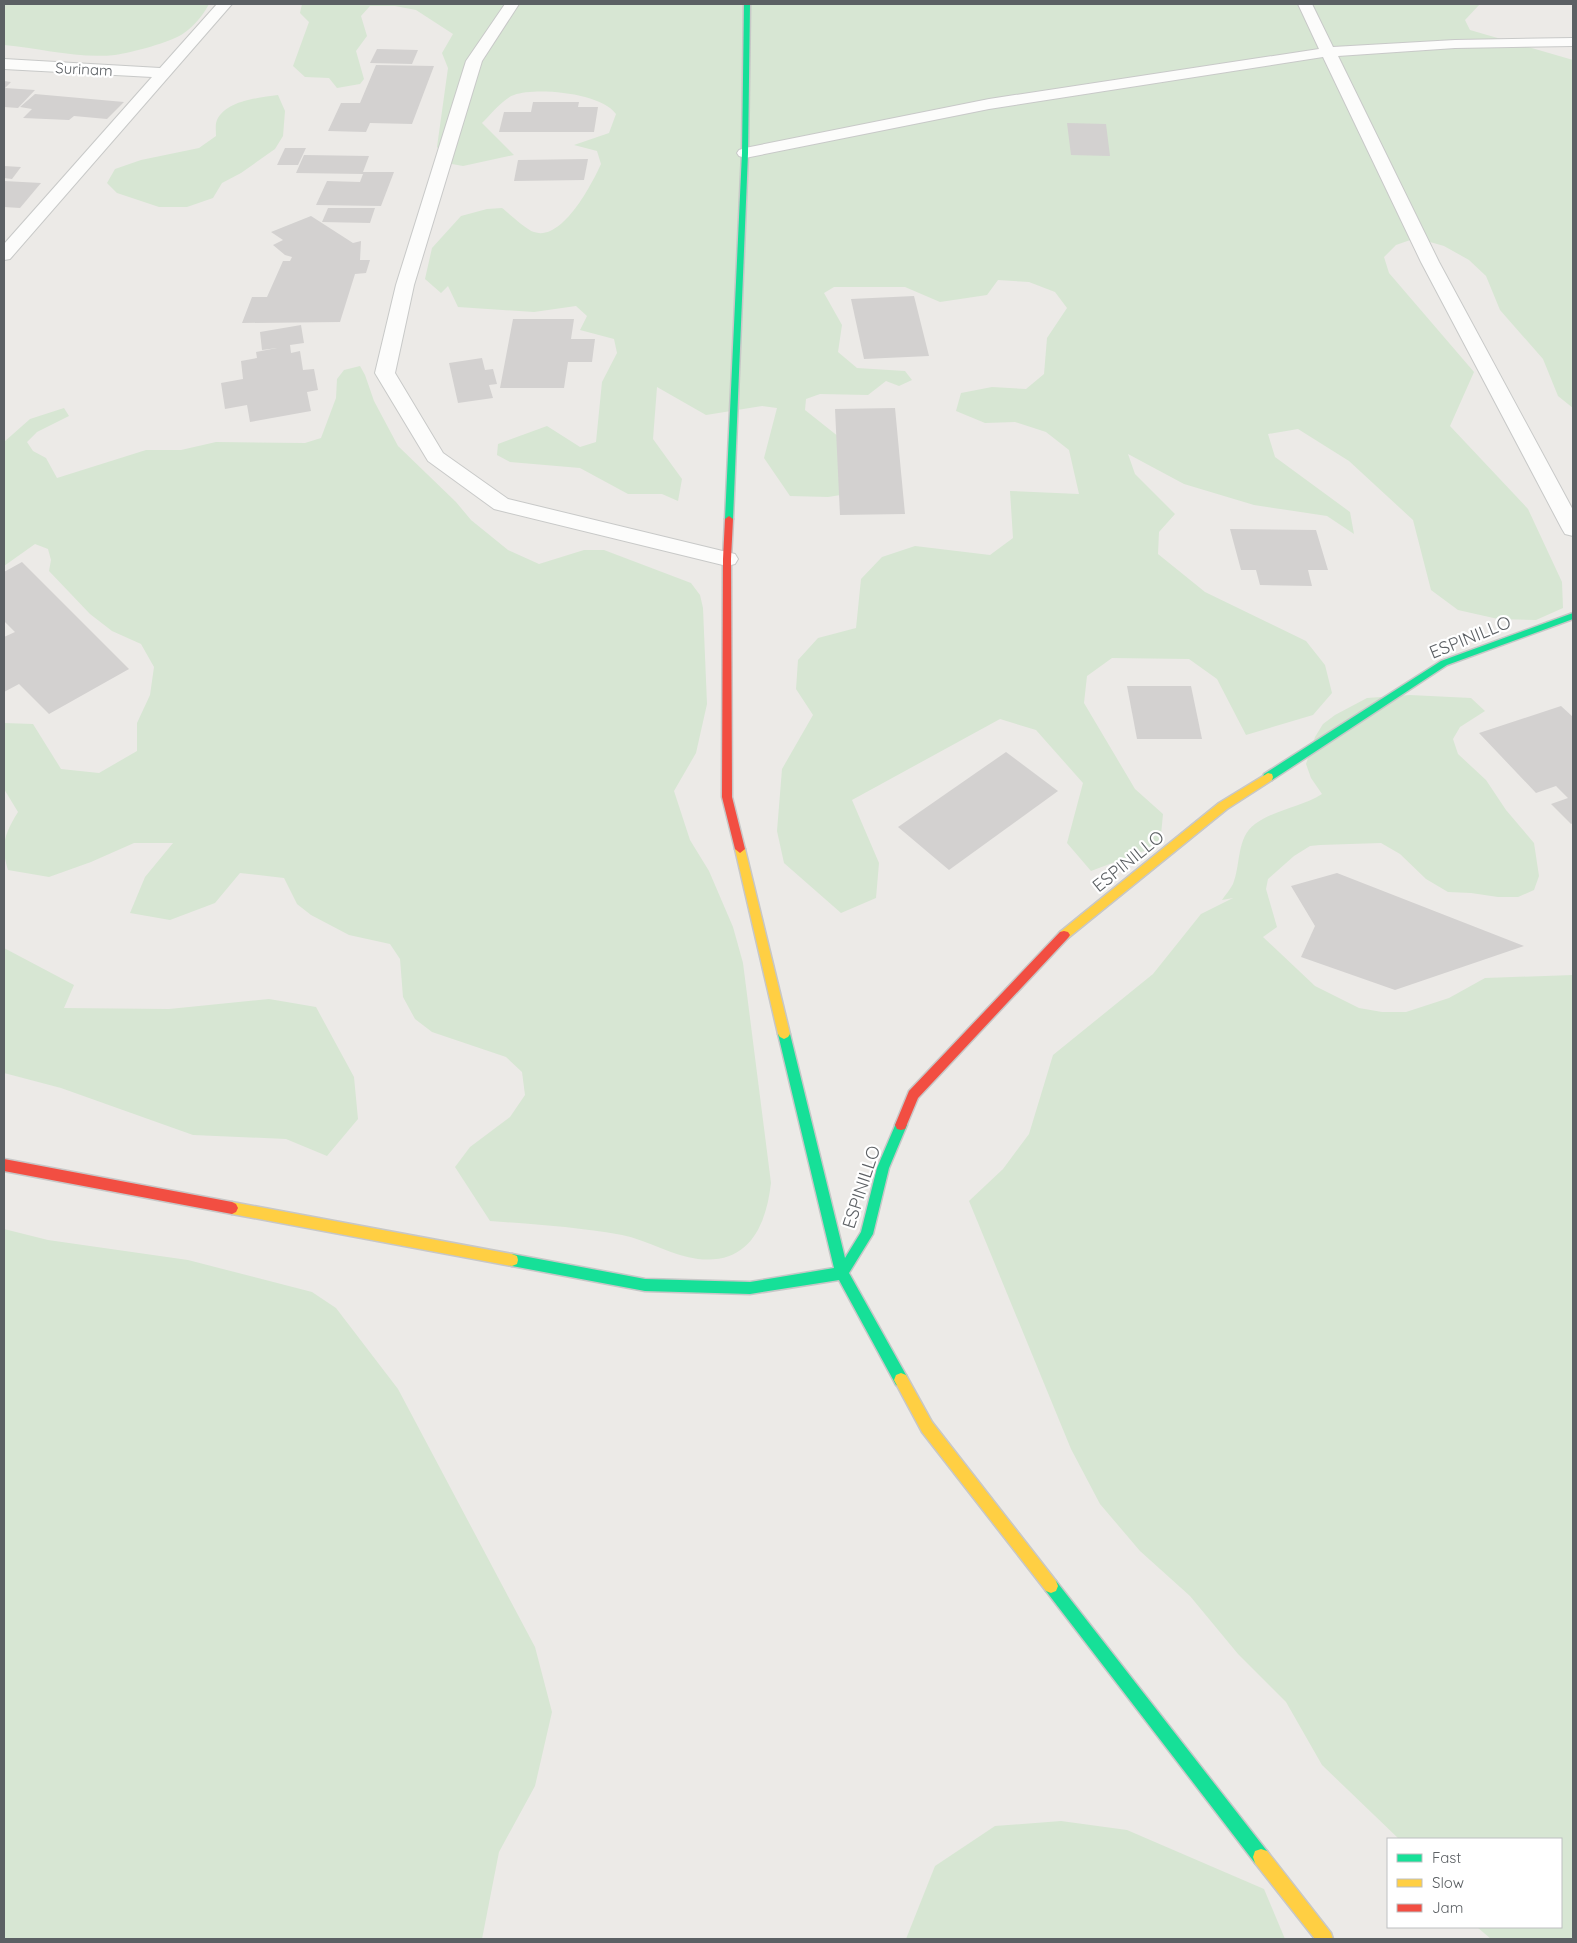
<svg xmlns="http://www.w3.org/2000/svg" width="1577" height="1943" font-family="Quicksand,sans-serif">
	<rect width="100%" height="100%" fill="#eceae7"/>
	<!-- green -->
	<g fill="#d7e6d3">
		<path d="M4 4H209C204 14 194 26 184 33 172 42 130 53 115 55 78 59 40 48 4 45Z"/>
		<path d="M302 4H1480L1465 20 1470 30 1573 60V408L1558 396 1543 359 1500 310 1486 276 1469 260 1444 246 1416 238 1396 245 1384 257 1389 273 1474 372 1450 426 1528 509 1562 582 1563 608 1536 620 1498 619 1458 610 1431 590 1413 520 1349 461 1298 429 1268 434 1275 457 1350 512 1354 534 1327 516 1254 505 1184 484 1128 454 1135 474 1175 514 1159 532 1158 554 1205 592 1306 641 1325 665 1332 693 1313 715 1246 735 1217 679 1189 659 1112 658 1087 676 1084 703 1135 789 1163 814 1160 845 1091 871 1067 843 1083 783 1036 730 1000 719 852 800 879 863 876 898 841 913 784 863 777 831 782 769 813 715 796 689 798 660 818 638 856 628 861 579 882 557 915 546 990 555 1013 538 1010 491 1079 494 1069 450 1046 432 1015 422 985 423 956 411 961 393 992 387 1026 389 1044 374 1047 338 1067 308 1055 292 1029 282 998 280 987 295 940 302 905 287H834L824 293 842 325 838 352 857 368 905 371 912 380 899 386 886 381 868 395 820 394 806 399 805 410 878 468V489L828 497 790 496 764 458 777 408 762 406 706 415 657 387 653 439 682 479 678 501 662 494H628L580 468 510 462 497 455 498 444 547 426 580 447 596 442 602 382 617 353 614 339 580 330 587 316 576 306 534 312 458 307 448 286 441 293 425 279 432 248 461 216 487 209 502 208C510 214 525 229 534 232 562 242 592 184 601 164L597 151 574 145 609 133 616 114C601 93 537 87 514 95 505 97 489 116 482 123L514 155 463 166 452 164 437 147 448 68 442 53 453 34 416 10 395 6H370L361 16 367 36 356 51 364 79 360 84 337 88 329 78 305 77 293 66 309 22 300 13Z"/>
		<path d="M278 95 285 111 283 136 275 149 241 173 222 183 213 198 187 207H159L117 193 107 183 115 169 141 160 199 148 216 136C216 131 215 124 217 120 227 100 258 98 278 95Z"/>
		<path d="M360 366 365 375 374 401 398 446 456 502 471 520 508 550 539 564 584 550H604L691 583 700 595 703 608 707 704 696 753 674 791 690 840 709 871 733 927 743 963 771 1183C766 1226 749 1265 698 1259 673 1256 647 1240 622 1235 578 1227 534 1224 490 1221L455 1167 470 1147 510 1117 525 1095 522 1072 506 1057 432 1032 415 1019 403 997 400 959 390 944 349 935 311 915 297 904 284 878 240 873 215 903 170 920 130 913 145 877 173 843H134L91 862 49 877 8 870C0 845 5 833 18 812L4 789V723L33 724 61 769 99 773 137 751V723L150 695 154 667 141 644 112 631 90 614 49 571 51 560 48 549 35 544 4 566V442L30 419 64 408 69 416 37 432 27 442 33 451 46 458 57 478 146 450H181L216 442 305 443 321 438 336 398 337 379 344 370Z"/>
		<path d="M1410 695 1471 698 1485 711 1460 727 1453 739 1458 754 1486 780 1506 810 1534 843 1539 876 1534 890 1518 897H1498L1471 893 1448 892 1426 879 1400 854 1381 843 1320 845 1310 846 1294 856 1268 879 1266 889 1277 927 1263 937 1315 986 1359 1008 1382 1012H1406L1449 998 1485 978 1573 975V1939H1491L1477 1927H1561V1839H1399L1322 1765 1286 1702 1238 1654 1190 1596 1140 1551 1100 1504 1071 1449 969 1201 1003 1169 1029 1134 1053 1055 1153 974 1201 914 1233 898 1222 900C1225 895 1230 890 1233 884 1241 865 1236 838 1255 824 1276 809 1302 807 1322 794L1311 778 1306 764 1315 737 1323 724 1335 715 1367 698Z"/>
		<path d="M4 948 74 985 64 1008 169 1009 269 999 316 1007 354 1077 358 1119 327 1156 286 1139 193 1135 61 1088 4 1073Z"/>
		<path d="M4 1229 48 1240 188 1260 312 1292 336 1308 398 1389 535 1647 552 1712 535 1786 499 1852 482 1939H4Z"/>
		<path d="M1061 1821 1127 1830 1264 1889 1285 1939H906L935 1866 995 1826Z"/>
	</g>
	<!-- building -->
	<g fill="#d3d1d0">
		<path d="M377 49 418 50 412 64 370 63Z"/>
		<path d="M376 65 434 66 412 124 370 123 366 132 328 131 341 103H360Z"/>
		<path d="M4 81 11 82 5 88 35 90 18 108 4 107Z"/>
		<path d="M35 94 124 102 107 119 74 116 69 120 23 118 32 109 20 107Z"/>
		<path d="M533 102H579L578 107H598L594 132H499L504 112H531Z"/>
		<path d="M1067 123 1106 124 1110 156 1071 155Z"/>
		<path d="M285 148H306L298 165H277Z"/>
		<path d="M304 155 369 156 363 172H394L381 206 316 205 327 181 360 182 363 174 296 173Z"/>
		<path d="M588 159 584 180 514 181 518 160Z"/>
		<path d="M4 166 21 167 12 179 4 178Z"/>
		<path d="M4 181 41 183 20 208 4 207Z"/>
		<path d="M328 208H375L370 223 322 222Z"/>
		<path d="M311 216 353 243 361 241 360 260H370L366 273 355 274 340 322 242 323 252 297H267L283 261H290L292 257 285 255 273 245 283 240 271 232Z"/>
		<path d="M914 296 929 356 864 359 851 299Z"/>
		<path d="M513 319H574L571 339H595L592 362H568L564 388H500Z"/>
		<path d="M301 325 304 343 290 345 291 353 300 351 303 370 314 369 318 390 307 392 311 411 250 422 247 405 225 409 221 383 243 379 241 361 257 358 256 352 277 348 262 350 260 332Z"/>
		<path d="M482 358 485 370 493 369 497 384 489 385 493 398 458 403 449 363Z"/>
		<path d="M895 408 905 514 840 515 835 409Z"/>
		<path d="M1230 529 1316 530 1328 570H1308L1312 586 1260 585 1256 570H1241Z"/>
		<path d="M22 562 129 669 49 714 19 684 4 692V637L15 632 4 621V572Z"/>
		<path d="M1127 686H1191L1202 739H1137Z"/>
		<path d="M1561 706 1573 717V823L1571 824 1551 804 1568 798 1556 786 1536 793 1479 733Z"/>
		<path d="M1006 752 1058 791 949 870 898 827Z"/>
		<path d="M1337 873 1524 946 1395 990 1301 957 1315 926 1291 886Z"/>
	</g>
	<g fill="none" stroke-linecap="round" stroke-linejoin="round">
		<!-- street casing -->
		<g stroke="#c8c9c8" stroke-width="2">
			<g id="street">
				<path d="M217 4H232L10 259 4 260V244L152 77 4 69V59L160 68Z"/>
				<path d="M505 4H519L482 61 414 285 395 373 443 453 508 499 735 554 738 559 735 564 727 566 494 509 428 461 375 373 396 285 466 61Z"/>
				<path d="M1298 4H1312L1333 47 1455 40 1573 38V46L1455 48 1338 56 1439 262 1573 510V536L1565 534 1562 529 1421 262 1323 57 989 109 745 158 739 156 737 153 739 150 745 148 989 99 1319 49Z"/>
			</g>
		</g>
		<!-- fast casing -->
		<g stroke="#c7c7c7" stroke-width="3">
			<g id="fast">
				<path d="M744 4H750L748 153 733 519 729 522 725 519 742 153Z"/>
				<path d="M1573 613V619L1447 665 1272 780 1268 781 1263 777 1264 774 1441 661Z"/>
				<path d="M784 1029 788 1031 790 1034 845 1258 861 1232 877 1168 897 1121 901 1120 905 1121 907 1125 889 1168 873 1234 849 1273 906 1375 908 1380 906 1385 901 1387 896 1385 839 1280 750 1294 645 1291 512 1266 507 1264 506 1260 507 1256 512 1254 645 1279 750 1282 834 1268 778 1034 780 1031Z"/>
				<path d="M1051 1579 1056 1581 1267 1851 1269 1857 1267 1863 1261 1865 1255 1863 1046 1591 1044 1586 1046 1581Z"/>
			</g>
		</g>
		<!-- slow casing -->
		<g stroke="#c7c7c7" stroke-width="3">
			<g id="slow">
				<path d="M1268 773 1272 774 1273 777 1272 780 1227 809 1068 938H1060L1058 935 1060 932 1219 803Z"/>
				<path d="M740 845 745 849 790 1034 788 1037 784 1039 780 1037 778 1034 735 849Z"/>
				<path d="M232 1202 512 1254 517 1256 518 1260 517 1264 512 1266 232 1214 228 1212 226 1208 228 1204Z"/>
				<path d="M901 1373 906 1375 932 1422 1056 1581 1058 1586 1056 1591 1051 1593 1046 1591 922 1432 894 1380 896 1375Z"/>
				<path d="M1261 1849 1267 1851 1331 1933 1333 1939H1315L1255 1863 1253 1857 1255 1851Z"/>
			</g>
		</g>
		<!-- jam casing -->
		<g stroke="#c7c7c7" stroke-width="3">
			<g id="jam">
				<path d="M729 516 733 519 731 559 732 797 745 849 740 853 735 849 722 797 723 559 725 519Z"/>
				<path d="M1064 931 1068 932 1070 935 1068 938 918 1098 905 1129 901 1130 897 1129 895 1125 909 1091 1060 932Z"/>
				<path d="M4 1159 232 1202 236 1204 238 1208 236 1212 232 1214 4 1171Z"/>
			</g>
		</g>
		<!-- street -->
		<use href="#street" fill="#fcfcfb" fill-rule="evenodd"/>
		<!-- fast -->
		<use href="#fast" fill="#16e098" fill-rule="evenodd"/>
		<!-- slow -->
		<use href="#slow" fill="#ffcf43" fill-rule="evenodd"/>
		<!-- jam -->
		<use href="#jam" fill="#f24e42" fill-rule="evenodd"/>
	</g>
	<g text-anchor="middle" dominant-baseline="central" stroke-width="4.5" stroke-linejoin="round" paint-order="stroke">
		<!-- far-street labels -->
		<g font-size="15" fill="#5c6064" stroke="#fff">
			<text transform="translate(84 69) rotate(3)">Surinam</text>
		</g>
		<!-- street labels -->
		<g font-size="18" fill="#5c6064" stroke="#fff">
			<text transform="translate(1470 637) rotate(-22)">ESPINILLO</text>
			<text transform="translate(1128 861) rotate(-39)">ESPINILLO</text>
			<text transform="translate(861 1187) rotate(-72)">ESPINILLO</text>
		</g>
	</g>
	<!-- border -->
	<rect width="1577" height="1943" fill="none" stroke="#5c6064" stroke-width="10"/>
	<!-- legend -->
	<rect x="1387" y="1838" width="175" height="90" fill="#ffffff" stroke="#bebfc1"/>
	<rect x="1397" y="1854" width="25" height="8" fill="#16e098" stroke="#bebfc1"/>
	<text x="1432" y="1863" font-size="15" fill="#5c6064">Fast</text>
	<rect x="1397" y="1879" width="25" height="8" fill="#ffcf43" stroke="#bebfc1"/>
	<text x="1432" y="1888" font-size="15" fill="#5c6064">Slow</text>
	<rect x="1397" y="1904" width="25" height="8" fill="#f24e42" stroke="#bebfc1"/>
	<text x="1432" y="1913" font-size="15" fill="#5c6064">Jam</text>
</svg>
